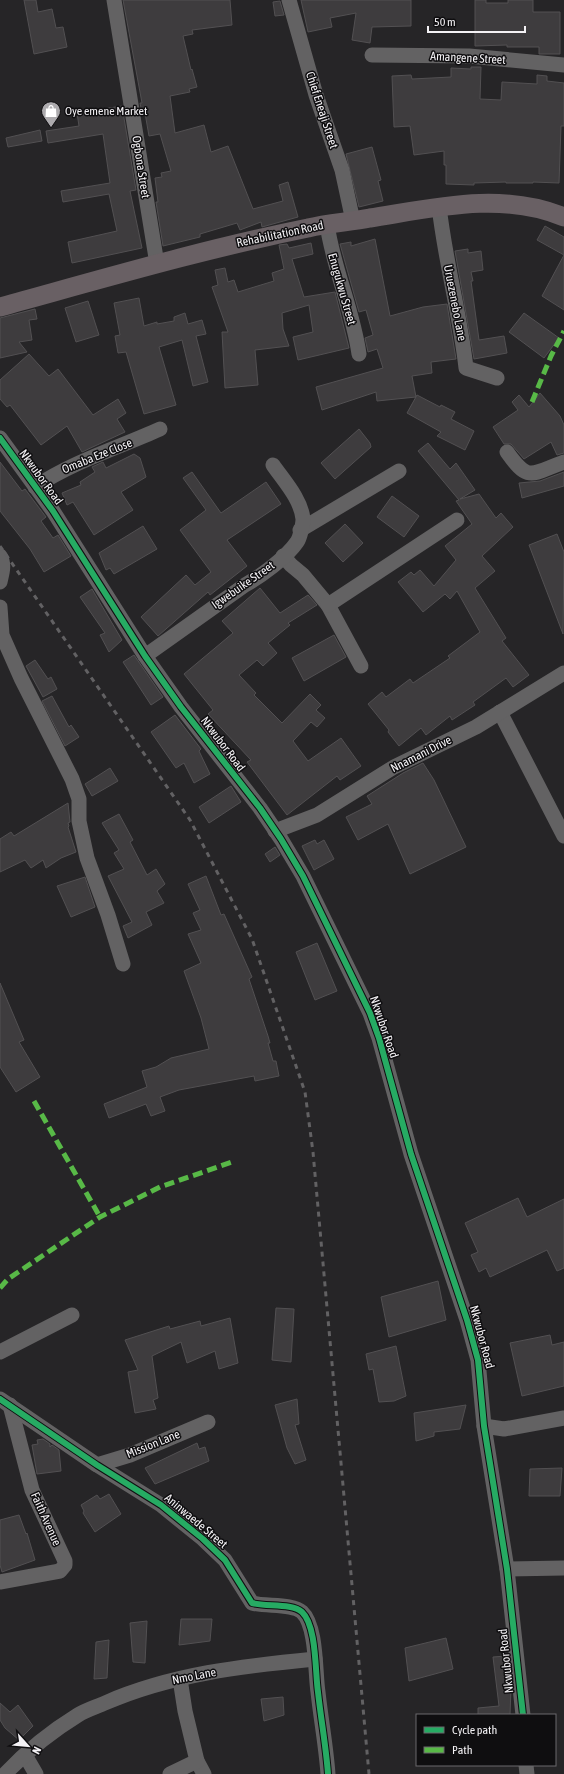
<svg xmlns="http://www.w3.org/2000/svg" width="564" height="1774" font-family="'Asap Condensed',sans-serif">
	<rect width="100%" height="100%" fill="#262527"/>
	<!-- building -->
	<g fill="#3e3c3e" stroke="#525052">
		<path d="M24 0H36L38 12 52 9 56 28 63 27 67 47 34 54Z"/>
		<path d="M123 0H230L232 25 192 30 193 34 183 36 191 70 192 69 197 87 189 89 190 92 170 96 175 133 204 125 211 152 228 146 253 209 283 201 279 185 288 182 298 217 262 227 261 222 240 230 237 223 200 234V237L163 246 156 202H158L155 178 162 177 161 173 171 171 160 134 149 136 145 113H142L140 103H142Z"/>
		<path d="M301 0H411V26L372 27 370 43 352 40 356 13 330 18 332 27 308 32Z"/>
		<path d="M475 0H486V3H508V0H533V12H560V54H539V47H507V45L475 46Z"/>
		<path d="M280 1 284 15 275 16 273 2Z"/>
		<path d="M471 67H481L480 99 501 100 502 82 537 84V75L547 76V81L564 83V126H561L559 183 533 182V183H506V182L474 183V185L446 184V165H444V151L414 155 410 126 394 127 392 76 411 75 412 79 451 77V68L471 69Z"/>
		<path d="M122 106 136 190 130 191 142 248 72 263 68 242 117 231 109 194 63 202 61 191 110 183 103 134 48 143 46 131 79 126 77 113Z"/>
		<path d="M40 130 42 141 8 147 6 138Z"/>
		<path d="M372 147 381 180 378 181 383 201 359 207 346 154Z"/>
		<path d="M545 226 564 237V310L542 296 564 255 537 240Z"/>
		<path d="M375 239 390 316 423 307 447 304 456 359 431 362 432 373 412 376 416 397 377 401 376 392 322 410 316 387 383 368 377 349 368 352 365 338 373 335 366 310 359 312 340 244 351 242V246Z"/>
		<path d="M311 243 313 254 292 259 304 297 335 292 349 348 298 360 293 337 313 332 309 305 282 313 283 329 289 346 255 350 258 385 225 388 222 332H228L212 287 218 285 215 270 225 268 228 282 234 280 238 292 274 281 272 273 284 269 279 245 287 244 289 248Z"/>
		<path d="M468 249V253L481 251 483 270 471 272 473 281H471L479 340 504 336 507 353 474 359 455 251Z"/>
		<path d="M139 298 144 326 157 322V324L174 321V317L185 313 188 324 202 320 206 334 196 336 208 382 193 386 182 340 159 347 176 405 144 414 126 352 118 353 115 336 120 335 114 303Z"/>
		<path d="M88 301 99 335 76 342 65 308Z"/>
		<path d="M35 309 37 319 29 320 32 340 19 342 27 352 0 358V318Z"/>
		<path d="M524 313 559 338 544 358 509 332Z"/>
		<path d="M29 354 49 376 58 369 93 415 118 399 126 413 117 419 125 432 82 452 67 426 41 445 10 405 7 407 0 399V380Z"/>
		<path d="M540 393 560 416 564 425V453L557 455 551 442 524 459 511 444H504L493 427 518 410 512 402 519 395 529 407Z"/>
		<path d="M417 395 440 407 441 405 455 412 451 419 474 431 465 450 437 436 441 432 407 413Z"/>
		<path d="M359 429 370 443 371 447 335 479 321 463Z"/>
		<path d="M428 443 450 469 456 463 475 490 460 499 479 494 496 518 501 513 513 527 482 556 495 571 475 588 506 638 502 641 529 675 513 687 506 678 473 702 475 705 452 720 450 716 426 735 421 728 399 746 388 732 389 730 368 704 382 692 386 697 410 679 413 683 450 658 448 656 480 632 457 591 450 599 445 594 423 612 398 582 411 572 414 575 420 570 434 586 456 560 445 546 472 524 456 501 459 500 418 451Z"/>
		<path d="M134 454 140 458 146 477 121 492 133 510 94 535 73 502 67 505 62 493 81 485 80 482 95 472 92 467 103 462 106 468Z"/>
		<path d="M0 462 22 491 25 489 46 517 41 521 53 538 58 535 71 556 44 572 30 549 0 511Z"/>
		<path d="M192 472 221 513 266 482 281 504 227 540 247 566 210 595 208 592 158 636 141 617 186 575 195 585 211 572 180 530 206 510 183 478Z"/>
		<path d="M564 472V486L522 498 519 483 540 481Z"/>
		<path d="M392 496 419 516 404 537 377 517Z"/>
		<path d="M345 524 363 543 343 562 325 543Z"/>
		<path d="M143 526 157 549 114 574 110 568 106 570 99 553Z"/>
		<path d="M557 534 564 552 563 634 529 545Z"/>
		<path d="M260 588 280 613 308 595 317 605 288 623 290 625 268 643 277 653 263 666 257 660 239 675 256 693 254 695 282 723 310 694 321 705 316 710 325 718 317 727 311 722 293 741 308 761 341 738 361 766 340 780 337 776 287 815 247 762 251 760 208 714 213 710 184 674 233 633 222 621Z"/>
		<path d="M92 589 122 640 109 652 100 635 105 633 80 597Z"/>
		<path d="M334 635 346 657 304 681 292 658Z"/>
		<path d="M134 655 163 697 151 705 123 662Z"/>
		<path d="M35 660 48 679 51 677 57 689 43 697 26 666Z"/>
		<path d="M52 696 69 727 71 725 79 737 65 746 42 701Z"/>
		<path d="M175 715 201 749 199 751 210 774 194 783 184 763 176 768 151 732Z"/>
		<path d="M423 763 434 780 466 847 410 874 388 824 358 840 346 817 372 804 367 796 403 773Z"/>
		<path d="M110 768 118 781 92 796 85 784Z"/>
		<path d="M231 786 241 802 209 823 199 807Z"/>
		<path d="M68 803 70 822 68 823 69 826 68 827 76 852 61 858 46 868 43 860 31 868 25 860 0 872V839L11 832 14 836Z"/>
		<path d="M119 814 133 840 130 842 147 875 156 869 165 884 157 891 164 903 146 912 152 925 128 938 123 926 132 922 108 876 124 869 114 853 119 850 102 823Z"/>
		<path d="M315 840 317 844 324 840 334 859 314 870 302 846Z"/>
		<path d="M275 847 280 855 270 862 265 854Z"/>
		<path d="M206 876 221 915 224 914 252 977 249 979 268 1036 270 1043H268L273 1061H276L279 1076 255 1081 254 1076 179 1090 160 1097 165 1111 151 1116 146 1104 109 1118 104 1104 147 1087 142 1071 156 1067 171 1058 209 1049 201 1018 184 971 201 963 188 934 201 930 193 913 200 910 188 884Z"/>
		<path d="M85 877 95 907 71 917 57 886Z"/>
		<path d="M317 943 337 991 315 1000 296 952Z"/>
		<path d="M0 983 24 1040 19 1042 40 1077 16 1092 0 1067Z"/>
		<path d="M518 1198 527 1217 564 1199V1268L557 1271 547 1250 490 1277 486 1268 479 1272 471 1255 478 1252 465 1223Z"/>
		<path d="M438 1281 446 1320 389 1337 381 1297Z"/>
		<path d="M276 1308 294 1309 291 1362 272 1360Z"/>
		<path d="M230 1318 238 1363 219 1369 215 1351 187 1363 181 1342 152 1356 158 1398 153 1400 156 1409 135 1413 128 1372 138 1370 125 1340 169 1326 170 1329 200 1321 201 1326Z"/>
		<path d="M550 1335 552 1345 564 1342V1386L522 1396 510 1343Z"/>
		<path d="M396 1346 406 1396 394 1401 379 1402 373 1369 369 1370 366 1354Z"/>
		<path d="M297 1399 299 1424 295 1425 306 1460 295 1464 287 1448 275 1405Z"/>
		<path d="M466 1405 460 1429 434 1432V1436L416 1441 414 1413Z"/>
		<path d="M43 1439 50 1444V1447L52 1445 59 1450 61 1471 37 1474 32 1445 38 1444 37 1440Z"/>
		<path d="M197 1443 199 1449 205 1447 209 1461 155 1484 145 1468Z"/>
		<path d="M562 1468 560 1496H529L530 1469Z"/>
		<path d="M109 1494 121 1514 95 1532 83 1513 84 1511 81 1505 97 1495 100 1499Z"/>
		<path d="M19 1515 26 1534 27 1533 35 1560 2 1572 0 1565V1520Z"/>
		<path d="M181 1619H212L210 1641 179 1645Z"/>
		<path d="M147 1621 145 1663 133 1662 130 1623Z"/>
		<path d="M446 1638 453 1669 409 1681 405 1648Z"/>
		<path d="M109 1640 107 1678 94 1679 96 1642Z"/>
		<path d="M507 1656 511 1688 510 1715H478V1708L499 1706 493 1657Z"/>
		<path d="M283 1697 284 1715 264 1721 261 1699Z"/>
		<path d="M0 1703 10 1712 18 1705 33 1726 19 1740 5 1728 0 1720Z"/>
	</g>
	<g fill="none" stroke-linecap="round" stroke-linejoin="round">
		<!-- minor -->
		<g stroke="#636263" stroke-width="15">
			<path d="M114 0 157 264"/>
			<path d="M289 0 316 95 342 170 353 221"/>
			<path d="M372 55 469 56 564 65"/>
			<path d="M439 206C445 261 460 313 466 368L497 378"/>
			<path d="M327 224C333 268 353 310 359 354"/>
			<path d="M0 438 53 511 145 656 181 707 260 808 281 839 303 876 370 1013 379 1038 411 1154 467 1320 478 1360 484 1426 507 1569 523 1715"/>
			<path d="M507 452C529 483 531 474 564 462"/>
			<path d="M35 487C74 461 118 448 160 429"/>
			<path d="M300 530 399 471"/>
			<path d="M0 556C5 565 2 573 0 582"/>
			<path d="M283 556 291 565 303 575 328 605 361 666"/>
			<path d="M328 605 457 520"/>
			<path d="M0 607 2 635 21 678 72 779 79 799V821L87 858 108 915 123 964"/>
			<path d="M145 656 245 585C261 576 286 558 297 542 300 538 303 524 303 519 301 499 284 481 273 465"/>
			<path d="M500 712 564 836"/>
			<path d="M275 831 317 815 394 767 476 727 564 673"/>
			<path d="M0 1352 72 1315"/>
			<path d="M0 1399 97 1465 161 1505 203 1539 225 1560 252 1603C266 1607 292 1603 302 1612 317 1626 315 1673 318 1692 321 1720 326 1746 328 1774"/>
			<path d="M484 1426 504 1429 564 1418"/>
			<path d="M97 1465 130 1455 208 1422"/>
			<path d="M507 1569 564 1568"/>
			<path d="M0 1582 60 1571 65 1565V1561L32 1490 10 1405"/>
			<path d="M25 1755 36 1774"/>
			<path d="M197 1761 204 1774"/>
			<path d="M526 1765 527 1774"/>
			<path d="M5 1774C26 1752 52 1731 78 1715 86 1710 96 1707 105 1703 171 1674 243 1666 315 1659"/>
			<path d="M170 1774 197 1761 185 1711 180 1679"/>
		</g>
		<!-- major -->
		<path stroke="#696064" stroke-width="19" d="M0 307C102 279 204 249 308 228 328 223 350 222 370 218 433 208 502 191 564 217"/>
		<!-- rail -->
		<path stroke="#626163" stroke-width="3" stroke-dasharray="5 5" stroke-linecap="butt" d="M0 546 190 820 252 939 305 1092 313 1152 369 1774"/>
		<!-- quiet -->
		<g stroke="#58b947" stroke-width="5" stroke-dasharray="10 5" stroke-linecap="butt">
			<path d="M532 402 551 356 564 331"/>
			<path d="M34 1101 100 1217"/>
			<path d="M0 1288 8 1279 100 1217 160 1187 235 1161"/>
		</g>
		<!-- cycleway casing -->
		<g stroke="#0f0e10" stroke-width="8">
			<g id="cycleway">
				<path d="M0 438 53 511 145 656 181 707 260 808 281 839 303 876 370 1013 379 1038 411 1154 467 1320 478 1360 484 1426 507 1569 523 1715"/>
				<path d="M0 1399 97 1465 161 1505 203 1539 225 1560 252 1603C266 1607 292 1603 302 1612 317 1626 315 1673 318 1692 321 1720 326 1746 328 1774"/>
			</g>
		</g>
		<!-- cycleway -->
		<use href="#cycleway" stroke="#26ab63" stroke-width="6"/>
	</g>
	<!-- icons -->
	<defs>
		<g id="shop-pin" transform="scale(1)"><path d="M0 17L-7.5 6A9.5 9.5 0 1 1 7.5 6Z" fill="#acaaad" stroke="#0f0e10"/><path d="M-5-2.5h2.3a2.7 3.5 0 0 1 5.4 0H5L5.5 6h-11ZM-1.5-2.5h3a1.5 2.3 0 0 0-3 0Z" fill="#fff"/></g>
	</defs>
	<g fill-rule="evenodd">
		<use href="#shop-pin" x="51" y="111"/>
	</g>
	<g text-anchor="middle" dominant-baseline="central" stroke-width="3" stroke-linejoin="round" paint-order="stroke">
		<!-- street labels -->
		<g font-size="12" fill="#f4f2f5" stroke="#0f0e10">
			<text transform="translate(468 58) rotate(3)">Amangene Street</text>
			<text transform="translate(322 110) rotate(72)">Chief Eneaji Street</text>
			<text transform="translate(141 167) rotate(81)">Ogbona Street</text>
			<text transform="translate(280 234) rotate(-12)">Rehabilitation Road</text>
			<text transform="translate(342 289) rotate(74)">Enugukwu Street</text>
			<text transform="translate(455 303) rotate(79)">Uruezenebo Lane</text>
			<text transform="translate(97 456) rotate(-22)">Omaba Eze Close</text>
			<text transform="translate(41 477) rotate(54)">Nkwubor Road</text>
			<text transform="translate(243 585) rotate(-35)">Igwebuike Street</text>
			<text transform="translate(223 744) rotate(53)">Nkwubor Road</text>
			<text transform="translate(421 754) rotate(-27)">Nnamani Drive</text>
			<text transform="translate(384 1027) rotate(71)">Nkwubor Road</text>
			<text transform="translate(482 1337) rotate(75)">Nkwubor Road</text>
			<text transform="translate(153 1444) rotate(-22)">Mission Lane</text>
			<text transform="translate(46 1519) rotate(66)">Faith Avenue</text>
			<text transform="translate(196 1521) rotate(40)">Aninwaede Street</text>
			<text transform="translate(506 1661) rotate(-96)">Nkwubor Road</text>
			<text transform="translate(194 1676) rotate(-11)">Nmo Lane</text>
		</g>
		<!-- poi labels -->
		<g font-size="12" fill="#f4f2f5" stroke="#0f0e10" text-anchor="start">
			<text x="65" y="111">Oye emene Market</text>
		</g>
	</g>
	<!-- legend -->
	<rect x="416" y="1714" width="140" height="52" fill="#0f0e10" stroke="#6b696c"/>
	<rect x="424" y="1727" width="20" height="6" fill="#26ab63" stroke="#6b696c"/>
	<text x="452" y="1734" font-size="12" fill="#f4f2f5">Cycle path</text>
	<rect x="424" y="1747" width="20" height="6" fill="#58b947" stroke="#6b696c"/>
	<text x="452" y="1754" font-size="12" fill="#f4f2f5">Path</text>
	<!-- north arrow -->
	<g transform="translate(28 1746) rotate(117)" stroke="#0f0e10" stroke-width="3" paint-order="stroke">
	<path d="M0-3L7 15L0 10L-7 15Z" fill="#f4f2f5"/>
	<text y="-6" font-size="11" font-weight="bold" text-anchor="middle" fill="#f4f2f5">N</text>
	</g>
	<!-- scale -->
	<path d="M428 26v6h97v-6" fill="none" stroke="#f4f2f5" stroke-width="2"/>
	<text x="434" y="26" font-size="12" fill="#f4f2f5" stroke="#0f0e10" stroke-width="3" paint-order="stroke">50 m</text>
</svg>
